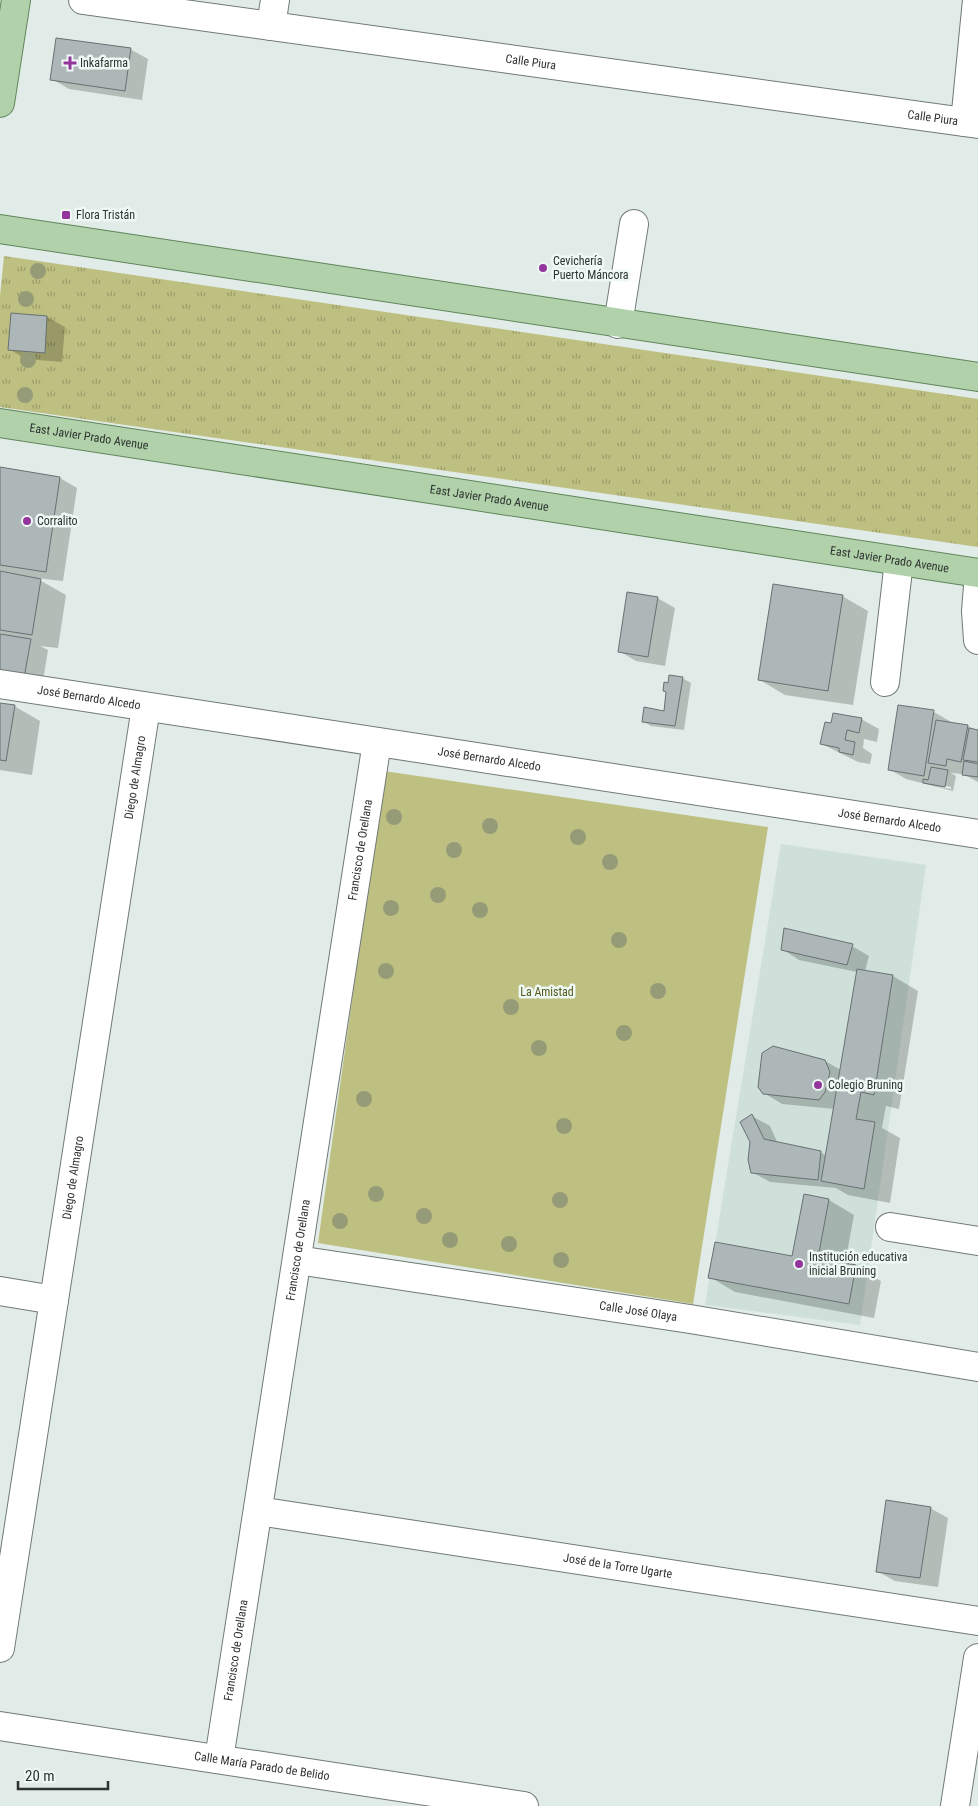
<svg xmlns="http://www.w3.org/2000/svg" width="978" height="1806" font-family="'Roboto Condensed',sans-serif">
	<defs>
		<pattern id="grass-tufts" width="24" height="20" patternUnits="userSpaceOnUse" patternTransform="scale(1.25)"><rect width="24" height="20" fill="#bec081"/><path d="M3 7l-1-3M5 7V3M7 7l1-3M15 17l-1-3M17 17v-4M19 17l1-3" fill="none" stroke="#9b9d6a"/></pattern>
	</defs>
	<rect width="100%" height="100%" fill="#e1ebe7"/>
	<!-- built -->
	<path fill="#cfe0da" d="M781 844 926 865 860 1325 705 1305Z"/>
	<!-- grass -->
	<path fill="url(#grass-tufts)" d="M4 256 978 399V547L0 407V296Z"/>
	<!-- park -->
	<path fill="#bec081" d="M384 771 768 827 693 1304 318 1243Z"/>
	<!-- shadow -->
	<g fill="#0003" fill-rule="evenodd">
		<path d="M130 49 148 59 142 100 69 89 52 79Z"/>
		<path d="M12 314 47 317 65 327 62 362 26 359 9 349Z"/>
		<path d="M0 469 60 478 77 488 63 581 36 578 66 595 58 648 40 646 48 650 42 687 0 681Z"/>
		<path d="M842 596 868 611 853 705 785 695 760 680Z"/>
		<path d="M657 598 675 608 665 666 636 661 619 651Z"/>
		<path d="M682 678 691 683 684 730 651 726 643 721 665 712 669 684Z"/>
		<path d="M0 704 14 706 40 721 32 775 0 770Z"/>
		<path d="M934 712 951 722V724L968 726 978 731V782L963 774 951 773 956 776 953 791 906 779 889 769ZM942 785 951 787V789L939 787Z"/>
		<path d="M861 719 879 729 877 742 864 739 863 748 872 754 870 764 858 762 822 744 832 724Z"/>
		<path d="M852 946 869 956 865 971 893 976 918 991 899 1109 886 1106 882 1128 900 1138 890 1203 848 1195 836 1188 770 1182 752 1172V1116L770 1126 778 1144 820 1152 827 1156 835 1109 782 1104 764 1093 825 1061 841 1070 857 972 799 960 782 949Z"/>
		<path d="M829 1200 854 1215 845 1264 855 1266 881 1281 874 1318 735 1292 710 1277 793 1258Z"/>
		<path d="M930 1508 948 1518 938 1587 895 1581 877 1571Z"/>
	</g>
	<!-- building -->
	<g fill="#adb7b7" stroke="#687172">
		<path d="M56 38 131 48 125 91 50 80Z"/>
		<path d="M11 313 47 316 45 353 8 350Z"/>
		<path d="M0 467 60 477 46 572 0 565Z"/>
		<path d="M0 571 41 579 32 635 0 630Z"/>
		<path d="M773 584 843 595 828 691 758 680Z"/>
		<path d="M627 592 658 597 648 657 618 652Z"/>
		<path d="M0 634 31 639 24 678 0 674Z"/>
		<path d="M669 675 683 677 675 726 642 722 644 707 664 711 666 692 663 691 664 682 668 683Z"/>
		<path d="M0 703 15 705 6 761 0 760Z"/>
		<path d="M898 705 934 710 924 776 888 770Z"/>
		<path d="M833 713 862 718 859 733 847 730 845 740 855 742 853 755 839 752V748L820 744 825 722 831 723Z"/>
		<path d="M936 720 968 725 961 762 947 759 946 766 928 763Z"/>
		<path d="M969 728 978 730V762L963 760Z"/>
		<path d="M964 761 978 764V777L962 775Z"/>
		<path d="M931 767 948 770 945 787 923 783V779L928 780Z"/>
		<path d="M784 928 853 944 847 965 781 950Z"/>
		<path d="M857 969 893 975 874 1095 861 1092 856 1119 875 1122 864 1189 821 1181Z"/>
		<path d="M773 1046 825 1060 830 1072 825 1092 819 1100 763 1094 758 1087 762 1053Z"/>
		<path d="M752 1114 764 1139 821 1151 818 1180 751 1173 748 1160 750 1142 740 1122Z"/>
		<path d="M804 1194 829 1199 818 1258 856 1265 849 1304 708 1278 715 1242 792 1256Z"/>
		<path d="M886 1500 931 1507 920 1578 876 1572Z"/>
	</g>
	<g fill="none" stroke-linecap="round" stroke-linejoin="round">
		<!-- minor casing -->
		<g stroke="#717a76" stroke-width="30">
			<g id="minor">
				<path id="s1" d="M83 0 978 124"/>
				<path d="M271 26 275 0"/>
				<path d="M965 122 977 0"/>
				<path d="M618 324 634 224"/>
				<path d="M978 586 976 611 978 640"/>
				<path d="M885 682 899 561"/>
				<path id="s2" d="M0 684 978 834"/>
				<path d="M890 1227 978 1241"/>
				<path id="s3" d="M297 1260 690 1319 978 1367"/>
				<path d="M0 1291 54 1300"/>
				<path id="s4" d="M258 1511 978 1621"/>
				<path id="s5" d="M0 1648 146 707"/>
				<path id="s6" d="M0 1726 524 1806"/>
				<path id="s7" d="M219 1759 377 742"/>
				<path d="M955 1806 978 1658"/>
			</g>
		</g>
		<!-- major casing -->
		<g stroke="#60865a" stroke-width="30">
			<g id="major">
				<path d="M0 103 16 0"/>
				<path d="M0 229 978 377"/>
				<path id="s8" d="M0 423 978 573"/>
			</g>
		</g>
		<!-- minor -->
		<use href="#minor" stroke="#fff" stroke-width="28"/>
		<!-- major -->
		<use href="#major" stroke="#b0d1a9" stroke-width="28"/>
	</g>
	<!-- trees -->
	<g fill="#969b77">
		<circle cx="38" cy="271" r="8"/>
		<circle cx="26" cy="299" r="8"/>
		<circle cx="28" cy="360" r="8"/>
		<circle cx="25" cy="395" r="8"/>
		<circle cx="394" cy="817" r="8"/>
		<circle cx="490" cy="826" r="8"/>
		<circle cx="578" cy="837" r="8"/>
		<circle cx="454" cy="850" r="8"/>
		<circle cx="610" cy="862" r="8"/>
		<circle cx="438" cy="895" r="8"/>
		<circle cx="391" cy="908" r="8"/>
		<circle cx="480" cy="910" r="8"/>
		<circle cx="619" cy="940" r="8"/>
		<circle cx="386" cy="971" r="8"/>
		<circle cx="658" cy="991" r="8"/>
		<circle cx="511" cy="1007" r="8"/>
		<circle cx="624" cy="1033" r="8"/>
		<circle cx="539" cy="1048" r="8"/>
		<circle cx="364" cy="1099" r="8"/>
		<circle cx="564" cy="1126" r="8"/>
		<circle cx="376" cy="1194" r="8"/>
		<circle cx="560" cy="1200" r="8"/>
		<circle cx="424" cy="1216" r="8"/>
		<circle cx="340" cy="1221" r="8"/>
		<circle cx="450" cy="1240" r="8"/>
		<circle cx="509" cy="1244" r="8"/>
		<circle cx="561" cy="1260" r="8"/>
	</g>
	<!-- markers -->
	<g fill="#94349d" stroke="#eef8f4" stroke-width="2">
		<path d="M67.5 55.5h5v5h5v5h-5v5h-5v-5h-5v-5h5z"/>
		<rect x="61" y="210" width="10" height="10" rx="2.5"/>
		<circle cx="543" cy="268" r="5"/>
		<circle cx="27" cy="521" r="5"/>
		<circle cx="818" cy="1085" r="5"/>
		<circle cx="799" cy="1264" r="5"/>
	</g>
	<g text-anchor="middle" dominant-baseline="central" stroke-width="5" stroke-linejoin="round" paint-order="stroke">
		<!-- street labels -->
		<g font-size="12" fill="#2f3331" stroke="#eef8f4">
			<text stroke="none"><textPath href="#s1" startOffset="452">Calle Piura</textPath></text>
			<text stroke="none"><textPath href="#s1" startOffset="858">Calle Piura</textPath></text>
			<text stroke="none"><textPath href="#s8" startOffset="90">East Javier Prado Avenue</textPath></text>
			<text stroke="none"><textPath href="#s8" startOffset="495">East Javier Prado Avenue</textPath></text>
			<text stroke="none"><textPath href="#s8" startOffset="900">East Javier Prado Avenue</textPath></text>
			<text stroke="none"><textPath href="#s2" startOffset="90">José Bernardo Alcedo</textPath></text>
			<text stroke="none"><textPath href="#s2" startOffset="495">José Bernardo Alcedo</textPath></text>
			<text stroke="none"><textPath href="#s5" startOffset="881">Diego de Almagro</textPath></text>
			<text stroke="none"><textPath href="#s2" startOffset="900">José Bernardo Alcedo</textPath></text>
			<text stroke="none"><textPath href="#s7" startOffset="920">Francisco de Orellana</textPath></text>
			<text stroke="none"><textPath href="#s5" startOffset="476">Diego de Almagro</textPath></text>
			<text stroke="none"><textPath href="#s7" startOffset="515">Francisco de Orellana</textPath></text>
			<text stroke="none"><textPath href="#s3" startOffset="345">Calle José Olaya</textPath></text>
			<text stroke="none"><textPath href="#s4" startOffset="364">José de la Torre Ugarte</textPath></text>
			<text stroke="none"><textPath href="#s7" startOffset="110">Francisco de Orellana</textPath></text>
			<text stroke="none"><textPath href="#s6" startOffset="265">Calle María Parado de Belido</textPath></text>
		</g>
		<!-- poi labels -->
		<g font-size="12" fill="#2f3331" stroke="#eef8f4" text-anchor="start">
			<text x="80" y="63">Inkafarma</text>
			<text x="76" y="215">Flora Tristán</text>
			<text x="553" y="261">Cevichería<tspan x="553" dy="14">Puerto Máncora</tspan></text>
			<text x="37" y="521">Corralito</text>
			<text x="828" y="1085">Colegio Bruning</text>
			<text x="809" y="1257">Institución educativa<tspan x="809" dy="14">inicial Bruning</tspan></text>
		</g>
		<!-- park labels -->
		<g font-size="12" fill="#58591c" stroke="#eef8f4">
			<text x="547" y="992">La Amistad</text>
		</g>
	</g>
	<!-- scale -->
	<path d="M18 1781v8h90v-8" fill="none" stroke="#2f3331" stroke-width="2.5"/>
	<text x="25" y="1781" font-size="15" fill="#2f3331" stroke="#eef8f4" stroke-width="4" paint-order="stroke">20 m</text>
</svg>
